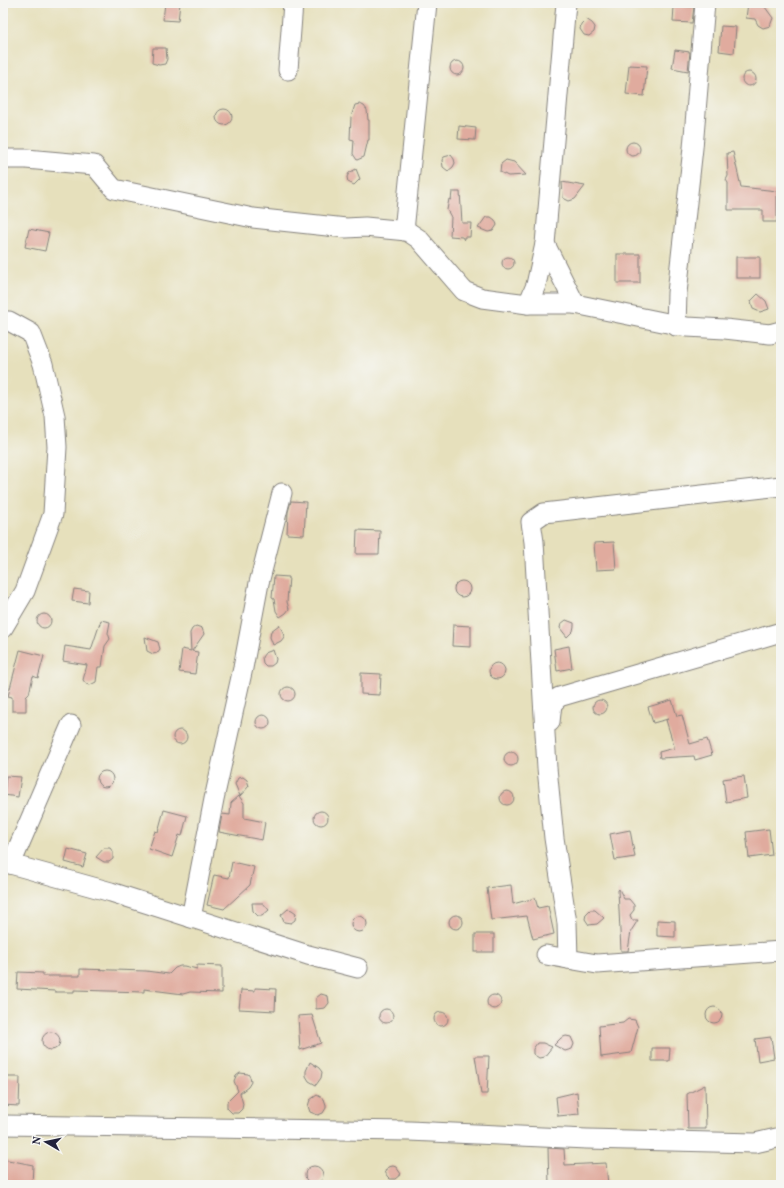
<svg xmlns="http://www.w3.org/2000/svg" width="784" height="1188" font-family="Vollkorn,serif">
	<rect width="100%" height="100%" fill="#f6f6f2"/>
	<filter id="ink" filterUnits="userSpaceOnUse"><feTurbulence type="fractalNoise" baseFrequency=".025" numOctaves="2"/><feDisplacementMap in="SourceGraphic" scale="8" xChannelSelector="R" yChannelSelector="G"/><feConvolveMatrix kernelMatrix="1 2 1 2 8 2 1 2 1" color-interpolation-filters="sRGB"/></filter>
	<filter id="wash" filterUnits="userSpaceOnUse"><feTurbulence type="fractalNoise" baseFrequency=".012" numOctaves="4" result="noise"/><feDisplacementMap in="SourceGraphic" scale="16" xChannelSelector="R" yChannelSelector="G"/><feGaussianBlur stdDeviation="0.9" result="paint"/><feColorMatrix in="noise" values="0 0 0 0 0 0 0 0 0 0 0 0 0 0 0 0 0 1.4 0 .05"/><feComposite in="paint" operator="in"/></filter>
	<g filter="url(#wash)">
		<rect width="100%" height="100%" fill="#e6e0bc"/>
		<g id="blocks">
			<!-- building -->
			<g fill="#e0ab9e">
				<path d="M165 3H180L178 21 163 20Z"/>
				<path d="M748 3H762L773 18 770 26 763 28 758 25 755 19 746 18Z"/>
				<path d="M674 6 694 7 692 23 673 22Z"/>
				<path d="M586 19 592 23 595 27 594 32 589 36 584 35 580 29 581 24Z"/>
				<path d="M721 26 736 27 734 53 719 51Z"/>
				<path d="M153 48H166L167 59 165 64 159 65 152 63Z"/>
				<path d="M675 50 690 52 688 71 672 68Z"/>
				<circle cx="457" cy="68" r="7"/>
				<path d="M629 65 647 66 644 96 626 94Z"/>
				<circle cx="749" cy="79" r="7"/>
				<path d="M360 104 364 106 367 110 368 120H369V140H368L364 157 357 160 353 154 354 140 350 139 351 117 355 105Z"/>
				<circle cx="224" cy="117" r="8"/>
				<path d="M459 126 476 128 475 140 458 139Z"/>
				<circle cx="633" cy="149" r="7"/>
				<path d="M733 152 741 187 777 191V222H763V210H728V183L726 180 728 176 727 153Z"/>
				<path d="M451 155 454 159 455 163 453 167 448 171 443 167 442 160 444 157Z"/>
				<path d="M506 160 514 162 526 175 508 176 500 172 501 164Z"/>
				<path d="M356 169 360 179 354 185 348 182 347 177 349 173Z"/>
				<path d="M562 182 585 186 575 199 569 201 563 198Z"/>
				<path d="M452 192H460L462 223H471L470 237H464V240L462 237 450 236 451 217 447 210 449 199 451 200Z"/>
				<path d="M486 217H491L495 220 497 225 493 231 488 232 478 228Z"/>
				<path d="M29 229 49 233 45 251 25 247Z"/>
				<rect x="617" y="254" width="23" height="29"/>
				<circle cx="508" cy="263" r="6"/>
				<rect x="736" y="257" width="24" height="21"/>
				<path d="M758 294 766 301 769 309 760 312 753 309 751 301Z"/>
				<path d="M291 501 306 502 304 535 287 534 288 512Z"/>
				<path d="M357 530 380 531 379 554H356Z"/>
				<path d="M614 542 616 569 596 570 594 543Z"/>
				<path d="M274 576 289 577 287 602 289 609 286 613 280 617 276 611 274 599 272 598Z"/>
				<circle cx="462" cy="589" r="8"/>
				<path d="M74 589 89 591 88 603 72 601Z"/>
				<circle cx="44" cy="621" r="7"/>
				<path d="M101 620 110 622 108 633 110 639 105 646 102 667H98L96 682 90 685 86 684 83 680 87 665 63 661 65 646 91 650Z"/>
				<path d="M566 620 574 623V626L573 631 567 637 560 628 561 624Z"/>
				<path d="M279 625 283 632 284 637 281 641 273 645 270 637 271 631Z"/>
				<path d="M453 625 471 626V647L452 646Z"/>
				<path d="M196 626 202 628 204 634 192 651 198 652 195 674 179 672 182 649 191 651 190 633 192 629Z"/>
				<path d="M145 637 158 642 160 649 157 653 153 654 147 651Z"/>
				<path d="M569 646 572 668 557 671 554 649Z"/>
				<path d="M20 650 44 656 38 678 33 676 29 694 26 697V711H12V697L8 696Z"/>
				<path d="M273 650 276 659 275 663 271 666H266L263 663 262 657 265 653Z"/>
				<circle cx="497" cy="671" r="8"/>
				<path d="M361 673 381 674 380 695 361 694Z"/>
				<circle cx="288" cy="694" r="7"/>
				<circle cx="600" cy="707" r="7"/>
				<path d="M672 700 677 716 682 715 690 744 707 739 712 755 695 760 694 756 660 758 659 752 674 748V746L666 720 668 719 653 723 648 707Z"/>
				<circle cx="263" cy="722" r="7"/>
				<circle cx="180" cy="737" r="7"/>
				<circle cx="511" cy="759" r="7"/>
				<circle cx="105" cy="779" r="8"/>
				<path d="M6 776 21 777 18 797 4 795Z"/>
				<path d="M744 776 747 798 726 802 723 779Z"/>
				<path d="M243 777 247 780 249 786 240 796 235 784 238 778Z"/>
				<circle cx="507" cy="798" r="7"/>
				<path d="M239 796 244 803V818L265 822 262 840 219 832 222 814 230 815 231 803Z"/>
				<path d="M164 810 187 816 182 836 179 835 172 857 149 849 155 831 158 832Z"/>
				<circle cx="321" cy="818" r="7"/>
				<path d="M769 829 772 855 749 858 746 832Z"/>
				<path d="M630 830 635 857 615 860 610 834Z"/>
				<path d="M104 848H110L113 852V859L109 862H104L96 857Z"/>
				<path d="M68 849 87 854 83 867 65 862Z"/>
				<path d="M232 862 254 867 250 885 224 909 207 905 214 875 229 878Z"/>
				<path d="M511 885 513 904 535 898 538 908 548 906 554 934 533 939 527 916 491 920 487 888Z"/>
				<path d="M619 889 624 899H629L634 905V910L630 915 632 920H638L631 931 628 951H621L618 890Z"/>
				<path d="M252 903H263L269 910 262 916H258L253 911Z"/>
				<path d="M288 909 292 910 296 913 295 920 291 923 284 922 281 915Z"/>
				<path d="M590 910H595L604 918 597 924 589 925 585 919 586 914Z"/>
				<circle cx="456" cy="922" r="7"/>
				<circle cx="359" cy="924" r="8"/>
				<path d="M657 920 675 921V937L657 936Z"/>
				<rect x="475" y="934" width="19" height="18"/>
				<path d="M197 965 222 966V993L190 992 183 994 144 989V992L74 990V992H55V991L17 989 18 972 43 973V976H80V969L146 971 169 974 175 968 180 966H184L197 969Z"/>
				<path d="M255 988 276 989 275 1011 239 1009 241 990 255 991Z"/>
				<path d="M321 994 328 996 329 1003 325 1008 316 1009V998Z"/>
				<circle cx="494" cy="1002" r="7"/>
				<circle cx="714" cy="1015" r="8"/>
				<circle cx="386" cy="1016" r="7"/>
				<circle cx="441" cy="1019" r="7"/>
				<path d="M312 1015 321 1043 300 1050 298 1016Z"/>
				<path d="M628 1019 635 1020 638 1027 631 1053 601 1057 599 1026 623 1023Z"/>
				<circle cx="51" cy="1041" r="9"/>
				<path d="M566 1036 571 1037 574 1044 572 1049 565 1051 554 1045 561 1038Z"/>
				<path d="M771 1037 774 1058 758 1061 755 1039Z"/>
				<path d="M537 1043H543L552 1047 544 1057 539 1058 533 1054V1049Z"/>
				<path d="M652 1048H670L669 1061H652Z"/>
				<path d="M475 1056H489L487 1094H481Z"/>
				<path d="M310 1062 319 1068 322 1072 321 1078 316 1085 309 1081 306 1076V1071Z"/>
				<path d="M240 1073 248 1074 250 1077 251 1082 248 1087 240 1093 243 1104 242 1109 238 1113H232L227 1108V1102L238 1091 234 1081 236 1076Z"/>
				<path d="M3 1077H20L19 1106 3 1105Z"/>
				<path d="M705 1085 706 1129H688L687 1094Z"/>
				<path d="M577 1092 579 1114 558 1116 556 1097Z"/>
				<path d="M317 1095 324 1099 326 1105V1108L323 1113 318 1115 310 1112 308 1106 310 1100Z"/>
				<path d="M548 1148 564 1149 565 1165 606 1163 608 1185H549Z"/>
				<path d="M3 1159 33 1165 32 1185H3Z"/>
				<circle cx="314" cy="1175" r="9"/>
				<path d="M393 1166 396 1167 401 1174 395 1179H390L387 1176 385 1171 388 1167Z"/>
			</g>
		</g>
	</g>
	<g filter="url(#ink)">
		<use href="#blocks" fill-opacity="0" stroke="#84817c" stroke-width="1"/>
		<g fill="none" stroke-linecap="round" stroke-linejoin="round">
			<!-- minor casing -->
			<g stroke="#84817c" stroke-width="21">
				<g id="minor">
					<path d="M288 70 293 3"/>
					<path d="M3 159H26L94 165 114 189 253 218 346 228 365 227 407 231 419 239 464 291 482 298 528 304H575L687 327 725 329 770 334 781 331"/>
					<path d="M404 231 427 3"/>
					<path d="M545 244 575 304"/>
					<path d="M528 304 536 285 545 244 566 3"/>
					<path d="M3 321H9L31 333 43 364 55 416 57 447 53 514 25 591 3 628"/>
					<path d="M676 326 677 293 693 148 705 3"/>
					<path d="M781 486 544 513 531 522 534 542 547 768 554 838 567 923 568 959 597 964 781 951"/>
					<path d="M550 722 552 704 559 697 781 632"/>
					<path d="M3 862 111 892 308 955 358 968"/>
					<path d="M11 864 71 725"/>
					<path d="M191 918 214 799 243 668 259 583 282 493"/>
					<path d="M546 955 568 959"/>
					<path d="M3 1125 409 1131 587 1139 755 1143 781 1137"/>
				</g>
			</g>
			<!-- minor -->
			<use href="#minor" stroke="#fff" stroke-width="19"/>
		</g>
	</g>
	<!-- margin -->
	<rect width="784" height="1188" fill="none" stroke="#f6f6f2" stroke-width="16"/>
	<!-- north arrow -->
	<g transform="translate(46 1142) rotate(279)" stroke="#f6f6f2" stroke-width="3" paint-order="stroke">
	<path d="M0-3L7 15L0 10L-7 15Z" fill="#22223b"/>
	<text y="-6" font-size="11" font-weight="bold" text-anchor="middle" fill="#22223b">N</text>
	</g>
</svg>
